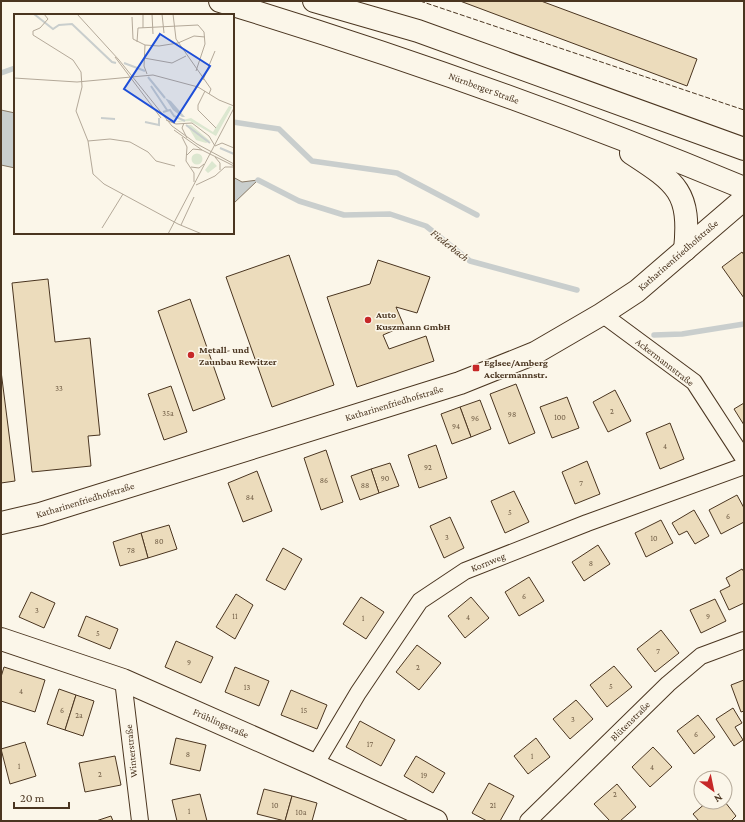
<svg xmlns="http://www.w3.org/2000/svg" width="745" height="822" font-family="'Crimson Pro',serif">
	<rect width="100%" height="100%" fill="#fbf6e9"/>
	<!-- water -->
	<g fill="#c9cecd" stroke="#887966">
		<path d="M1 110 15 113V168L1 165Z"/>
		<path d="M233 177 242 182 258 180 233 204Z"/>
	</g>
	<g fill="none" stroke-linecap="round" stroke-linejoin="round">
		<!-- stream -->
		<g stroke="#c9cecd" stroke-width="5.5">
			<path d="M1 73 15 68"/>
			<path d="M233 122 279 129 312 161 397 173 477 215"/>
			<path d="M258 180 299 201 344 215 390 214 426 226 470 261 577 290"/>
			<path d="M654 335 682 334 744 324"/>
		</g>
	</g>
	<!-- building -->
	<g fill="#ecdcbc" stroke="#4a3520">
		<path d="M460 1H541L697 59 687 86Z"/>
		<path d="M742 252 744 255V298L722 267Z"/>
		<path d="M289 255 334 385 272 407 226 277Z"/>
		<path d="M378 260 430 277 417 313 396 307 404 326 383 335 389 349 426 336 434 361 357 387 327 297 370 284Z"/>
		<path d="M48 279 55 342 90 338 100 435 88 436 91 466 32 472 12 283Z"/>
		<path d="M190 299 225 399 193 411 158 311Z"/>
		<path d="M1 371 15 481 1 483Z"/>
		<path d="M516 384 535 433 509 444 490 394Z"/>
		<path d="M171 386 187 432 164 440 148 394Z"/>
		<path d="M615 390 631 421 608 432 593 402Z"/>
		<path d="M567 397 579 428 552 438 540 407Z"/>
		<path d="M480 400 491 429 471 437 460 407Z"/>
		<path d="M744 403V425L734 409Z"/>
		<path d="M460 407 471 437 452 444 441 414Z"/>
		<path d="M670 423 684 459 660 469 646 433Z"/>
		<path d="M436 445 447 478 419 488 408 455Z"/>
		<path d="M326 450 343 502 321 510 304 458Z"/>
		<path d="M587 461 600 494 575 504 562 472Z"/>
		<path d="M390 463 399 486 379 493 371 469Z"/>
		<path d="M371 469 379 493 360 500 351 476Z"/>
		<path d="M257 471 272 511 243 522 228 483Z"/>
		<path d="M514 491 529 522 505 533 491 501Z"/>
		<path d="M737 495 744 508V522L721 534 709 510Z"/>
		<path d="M694 510 709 536 695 544 687 531 679 535 672 523Z"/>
		<path d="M450 517 464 548 444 558 430 526Z"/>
		<path d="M661 520 673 543 646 557 635 533Z"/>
		<path d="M169 525 177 549 148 558 141 533Z"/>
		<path d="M141 533 148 558 120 566 113 542Z"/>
		<path d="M598 545 610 564 584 581 572 562Z"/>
		<path d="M283 548 302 559 285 590 266 580Z"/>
		<path d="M742 569 744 572V603L729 610 720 591 730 586 726 578Z"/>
		<path d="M529 577 544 601 519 616 505 592Z"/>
		<path d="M31 592 55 603 44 628 19 617Z"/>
		<path d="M236 594 253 605 235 639 216 627Z"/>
		<path d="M361 597 384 612 366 639 343 624Z"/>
		<path d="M471 597 489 618 465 638 448 616Z"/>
		<path d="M715 599 726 621 701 633 690 610Z"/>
		<path d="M86 616 118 629 110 649 78 636Z"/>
		<path d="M661 630 679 653 655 672 637 649Z"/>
		<path d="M176 641 213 657 201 683 165 667Z"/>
		<path d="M417 645 441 663 419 690 396 672Z"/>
		<path d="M614 666 632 687 607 707 590 685Z"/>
		<path d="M4 667 45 680 35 712 1 701V677Z"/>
		<path d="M235 667 269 681 259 706 225 692Z"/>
		<path d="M744 680V711L741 712 731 685Z"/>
		<path d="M59 689 76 695 65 730 47 724Z"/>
		<path d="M291 690 327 705 317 729 281 715Z"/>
		<path d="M76 695 94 701 83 736 65 730Z"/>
		<path d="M576 700 593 719 570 739 553 719Z"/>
		<path d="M733 708 742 723 735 727 743 740 734 746 716 719Z"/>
		<path d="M698 715 715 737 694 754 677 731Z"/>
		<path d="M360 721 395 740 381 766 346 747Z"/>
		<path d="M176 738 206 745 200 771 170 764Z"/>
		<path d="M536 738 550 757 528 774 514 756Z"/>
		<path d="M25 742 36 776 10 784 1 749Z"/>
		<path d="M653 747 672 767 650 787 632 767Z"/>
		<path d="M115 756 121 785 85 792 79 763Z"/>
		<path d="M416 756 445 773 433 793 404 776Z"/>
		<path d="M489 783 514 796 500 821H487L472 813Z"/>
		<path d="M617 784 636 807 620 821H610L594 804Z"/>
		<path d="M264 789 292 796 285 821 257 814Z"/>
		<path d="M200 794 207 821H177L172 800Z"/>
		<path d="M292 796 317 803 312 821H285Z"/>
		<path d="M707 802H725L736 816 731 821H699L693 814Z"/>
		<path d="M111 816 113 821H96Z"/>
	</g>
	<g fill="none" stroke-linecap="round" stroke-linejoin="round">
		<!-- street casing -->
		<g stroke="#4a3520" stroke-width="18">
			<g id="street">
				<path d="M602 314 694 382 744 459"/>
				<path d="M123 680 140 821"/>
				<path d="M315 765 358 693 420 601 465 571 587 523 744 466"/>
				<path d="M528 821 668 684 701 656 744 640"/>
			</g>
		</g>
		<!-- secondary casing -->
		<g stroke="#4a3520" stroke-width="24">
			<g id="secondary">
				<path d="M1 523 40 514 460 383 535 353 602 314 637 291 744 199"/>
				<path d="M1 639 123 680 315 765 436 821"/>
			</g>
		</g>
		<!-- primary casing -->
		<g stroke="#4a3520" stroke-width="24">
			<g id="primary">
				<path d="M220 1C398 55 573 117 744 188"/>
				<path d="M314 1 418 31 744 149"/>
				<path d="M631 153C677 183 691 192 685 250"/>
			</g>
		</g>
		<!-- street -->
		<use href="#street" stroke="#fbf6e9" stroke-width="16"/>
		<!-- secondary -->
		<use href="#secondary" stroke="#fbf6e9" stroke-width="22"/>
		<!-- primary -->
		<use href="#primary" stroke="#fbf6e9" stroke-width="22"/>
		<!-- fence -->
		<path stroke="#4a3520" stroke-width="1" stroke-dasharray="5 2" stroke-linecap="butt" d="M420 1 744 110"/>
	</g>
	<!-- markers -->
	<g fill="#c62828" stroke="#fbf6e9" stroke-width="1.5">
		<circle cx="368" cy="320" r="4"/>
		<circle cx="191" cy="355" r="4"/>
		<rect x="472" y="364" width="8" height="8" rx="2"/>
	</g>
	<g text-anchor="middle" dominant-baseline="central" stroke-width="3" stroke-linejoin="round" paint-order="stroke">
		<!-- number labels -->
		<g font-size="8" fill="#725f47">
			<text x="59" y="388">33</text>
			<text x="612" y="411">2</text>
			<text x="168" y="413">35a</text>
			<text x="512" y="414">98</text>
			<text x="560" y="417">100</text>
			<text x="475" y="418">96</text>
			<text x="456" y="426">94</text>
			<text x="665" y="446">4</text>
			<text x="428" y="467">92</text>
			<text x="385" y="478">90</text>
			<text x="324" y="480">86</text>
			<text x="581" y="483">7</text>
			<text x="365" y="485">88</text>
			<text x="250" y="497">84</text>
			<text x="510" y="512">5</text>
			<text x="728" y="516">6</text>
			<text x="447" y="537">3</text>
			<text x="654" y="538">10</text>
			<text x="159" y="541">80</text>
			<text x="131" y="550">78</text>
			<text x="591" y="563">8</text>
			<text x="524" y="596">6</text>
			<text x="37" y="610">3</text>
			<text x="235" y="616">11</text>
			<text x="708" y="616">9</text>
			<text x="468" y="617">4</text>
			<text x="363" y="618">1</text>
			<text x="98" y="633">5</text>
			<text x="658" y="651">7</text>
			<text x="189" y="662">9</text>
			<text x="418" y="667">2</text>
			<text x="611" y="686">5</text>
			<text x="247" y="687">13</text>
			<text x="21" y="691">4</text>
			<text x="62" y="710">6</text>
			<text x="304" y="710">15</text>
			<text x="79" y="715">2a</text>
			<text x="573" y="719">3</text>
			<text x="696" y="734">6</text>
			<text x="370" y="744">17</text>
			<text x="188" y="754">8</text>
			<text x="532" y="756">1</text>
			<text x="19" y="766">1</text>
			<text x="652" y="767">4</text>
			<text x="100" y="774">2</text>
			<text x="424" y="775">19</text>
			<text x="615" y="794">2</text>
			<text x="275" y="805">10</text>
			<text x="493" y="805">21</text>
			<text x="189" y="811">1</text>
			<text x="301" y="812">10a</text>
		</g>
		<!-- street labels -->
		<g font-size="10" fill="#4a3520" stroke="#fbf6e9">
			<text transform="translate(484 88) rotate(20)">Nürnberger Straße</text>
			<text transform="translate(678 255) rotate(-41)">Katharinenfriedhofstraße</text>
			<text transform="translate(665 362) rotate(38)">Ackermannstraße</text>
			<text transform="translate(394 403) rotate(-17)">Katharinenfriedhofstraße</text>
			<text transform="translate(85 500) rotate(-17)">Katharinenfriedhofstraße</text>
			<text transform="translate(488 562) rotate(-22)">Kornweg</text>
			<text transform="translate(630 721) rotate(-45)">Blütenstraße</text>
			<text transform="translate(221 723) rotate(24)">Frühlingstraße</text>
			<text transform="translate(131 751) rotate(-96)">Winterstraße</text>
		</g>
		<!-- poi labels -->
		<g font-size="10" font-weight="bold" fill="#4a3520" stroke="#fbf6e9" text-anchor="start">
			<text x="376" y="314">Auto<tspan x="376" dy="12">Kuszmann GmbH</tspan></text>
			<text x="199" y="349">Metall- und<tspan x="199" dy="12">Zaunbau Rewitzer</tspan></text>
			<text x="484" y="362">Eglsee/Amberg<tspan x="484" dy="12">Ackermannstr.</tspan></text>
		</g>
		<!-- water labels -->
		<g font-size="11" font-style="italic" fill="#4a3520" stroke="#fbf6e9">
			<text transform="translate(450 245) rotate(38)">Fiederbach</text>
		</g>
	</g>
	<!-- overview -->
	<g transform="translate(14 14)">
		<rect width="220" height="220" fill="#fbf6e9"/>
		<path d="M215 92 218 93 202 122 176 107 161 108 177 104 199 118ZM173 111H177L196 127 192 129 182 126ZM177.5 145a5.5 5.5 0 1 1 11 0a5.5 5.5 0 1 1-11 0ZM198 147 203 152 194 159 191 156Z" fill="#dce7d0"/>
		<path d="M151 84 157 87 171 103H168L159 96Z" fill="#c9cecd"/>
		<path fill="none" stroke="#c9cecd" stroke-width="2" d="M20 0 39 15 45 11 58 10 98 48 102 49M110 49 131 57M134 63 151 84M137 72 153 96M149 98 156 96 160 102 171 107M87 104 101 105M131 108 145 111V104M172 111 196 129M206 134 220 140"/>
		<path fill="none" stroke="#b4a999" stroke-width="1" d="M30 0 34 5 26 14 19 17V21L59 46 67 58 68 73 62 97 74 127 79 160 90 170 164 210 188 220M63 0 105 46 158 112 183 130 220 150M129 0V14M138 0 139 20M148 0 150 19M159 0 162 25 197 75 195 80M118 3 119 25 131 31 145 32 164 29 180 22 191 23M123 28 124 14 184 11 190 18 191 30 182 57M131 31 130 52 133 60M101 43 147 104M130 44 158 49 172 42M0 64 63 68 139 61 184 73 205 86 220 92M189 66 201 37M191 77 184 91V96L202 114M152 106 162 110 178 109 195 122 201 132M170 109 168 114 173 124M160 116 188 136 220 152M168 123 173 133 172 147 180 159V168M74 127 96 125 116 128 134 138 142 147 161 152M201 132 208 129 220 134M173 141 179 135 188 136M201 143 206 149V156M177 153 185 154 190 150M182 171 201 162 211 153H220M167 211 180 183M88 214 109 180M154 220 220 94"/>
		<path fill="#1d4ed8" fill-opacity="0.15" stroke="#1d4ed8" stroke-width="2" d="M146 20 196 52 160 108 110 75Z"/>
		<rect width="220" height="220" fill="none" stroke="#4a3520" stroke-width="2"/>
	</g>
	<!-- border -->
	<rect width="745" height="822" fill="none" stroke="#4a3520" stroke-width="4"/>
	<!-- north arrow -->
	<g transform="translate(713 790) rotate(147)"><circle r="19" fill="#fbf6e9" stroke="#b4a999"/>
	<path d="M0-3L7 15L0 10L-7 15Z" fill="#c62828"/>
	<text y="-6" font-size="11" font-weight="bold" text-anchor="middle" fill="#4a3520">N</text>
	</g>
	<!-- scale -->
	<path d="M14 802v6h55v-6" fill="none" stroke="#4a3520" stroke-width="2"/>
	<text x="20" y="802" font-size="12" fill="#4a3520" stroke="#fbf6e9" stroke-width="3" paint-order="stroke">20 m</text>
</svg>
